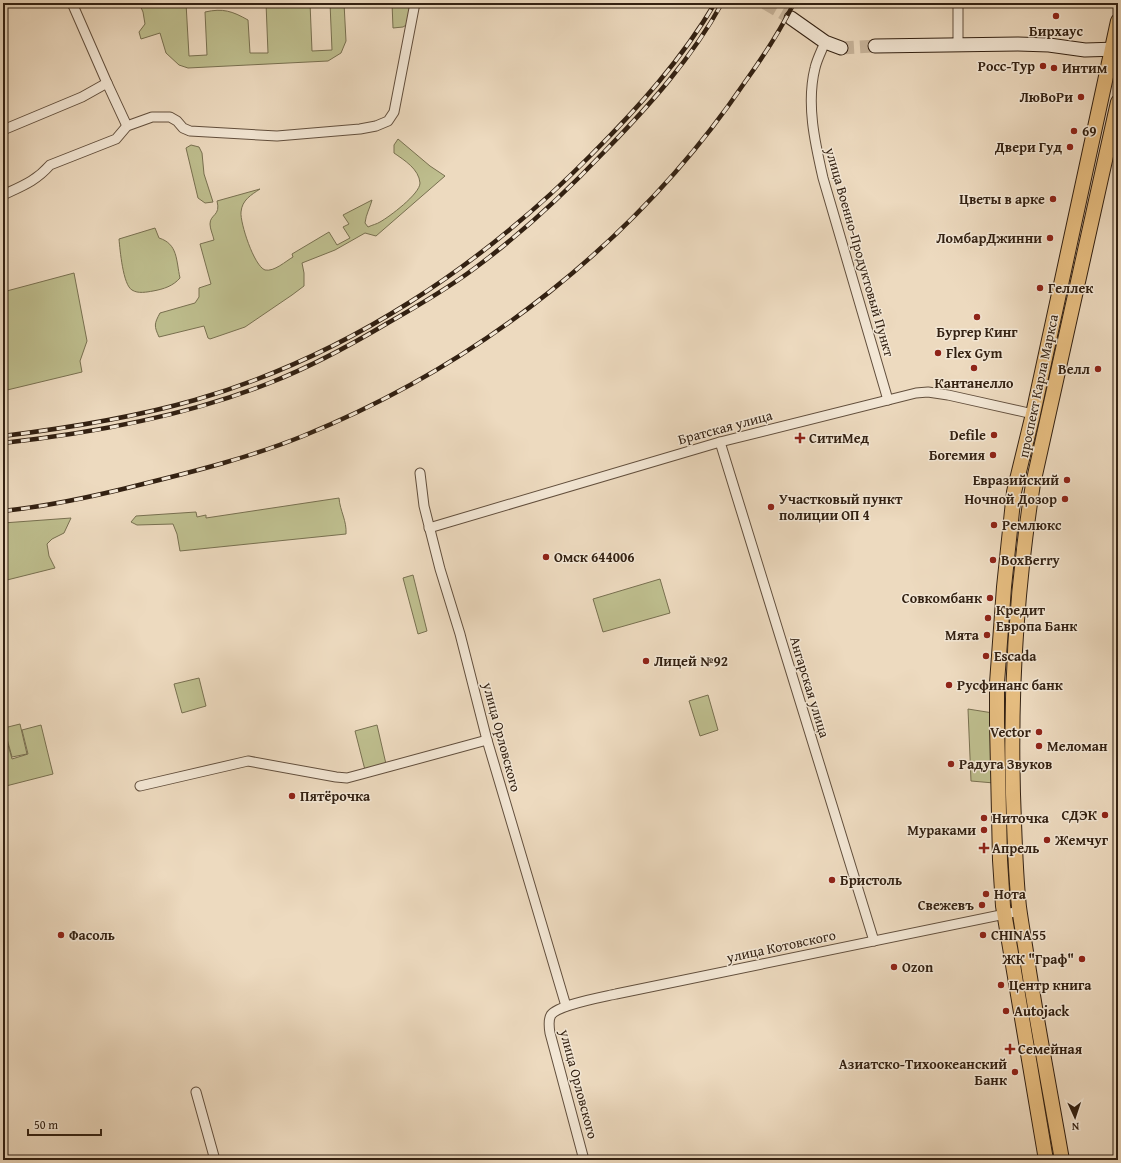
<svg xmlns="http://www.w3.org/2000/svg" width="1121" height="1163" font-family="'Gentium Book Plus',serif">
	<rect width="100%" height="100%" fill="#eddabf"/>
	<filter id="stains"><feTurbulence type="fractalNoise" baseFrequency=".005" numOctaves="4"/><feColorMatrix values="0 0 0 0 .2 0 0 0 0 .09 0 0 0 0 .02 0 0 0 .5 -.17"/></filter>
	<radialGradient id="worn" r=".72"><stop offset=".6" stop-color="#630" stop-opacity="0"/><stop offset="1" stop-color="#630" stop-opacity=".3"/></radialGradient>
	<!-- green -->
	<g fill="#bebe8e" stroke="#787050">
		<path d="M139 3H186L189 56 207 55 205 12C223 8 232 11 248 20L250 53H268L266 3H310L312 51 332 50 330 3H344L346 41 341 53 328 61 188 68 179 65 166 53 160 33 141 39 139 32 145 24 143 12Z"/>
		<path d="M392 3H413L408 24 403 27 393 28Z"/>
		<path d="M398 139 430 166 445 176 376 236 365 233 335 250 302 263 304 273V286L292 295 245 327 210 339 208 338 204 326 159 337C154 326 154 324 160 313L195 303 199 297V288L211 284 200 244 214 240C213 235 210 229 210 224 210 214 221 216 217 201L260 189C251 195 242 200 241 212 240 223 254 266 265 270 274 272 286 261 293 257L292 254 329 232 337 245 350 238 343 227 349 224 343 215 372 200C370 208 366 214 365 223L368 227C372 225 377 224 380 222 389 217 420 194 420 183 419 169 404 160 394 153V145Z"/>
		<path d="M191 145 199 147 202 153 204 174 213 202 205 203 198 198 186 148Z"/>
		<path d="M155 228 159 238C178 244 176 260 180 278 173 286 164 289 153 291 147 292 138 294 132 290 123 285 120 250 119 239Z"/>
		<path d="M74 273 87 341 80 361 82 372 3 391V292Z"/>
		<path d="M339 498C340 511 347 521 346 534L180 551 177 534 173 524 137 525 131 522 136 516 196 512 197 517 206 515V518Z"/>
		<path d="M71 518 64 533 52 539 47 544 49 556 55 568 3 581V523Z"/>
		<path d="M413 575 427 631 418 634 403 578Z"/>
		<path d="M660 579 670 613 603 632 593 599Z"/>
		<path d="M199 678 206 706 182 713 174 684Z"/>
		<path d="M708 695 718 730 700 736 689 701Z"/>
		<path d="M968 709 993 713 994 783 971 781Z"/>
		<path d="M20 724 27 754 12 757 4 728Z"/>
		<path d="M41 725 53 774 6 786 3 776V735L5 734 12 759 28 754 22 730Z"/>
		<path d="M377 725 386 764 365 770 355 731Z"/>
	</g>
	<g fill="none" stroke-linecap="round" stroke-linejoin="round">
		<!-- secondary-tunnel -->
		<g stroke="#c8b59c" stroke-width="13" stroke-dasharray="13 6" stroke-linecap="butt">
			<path d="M765 3 791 18"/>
			<path d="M841 48 875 46"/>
		</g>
		<!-- minor casing -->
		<g stroke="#624f3d" stroke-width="11">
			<g id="minor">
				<path d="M72 3 107 83 127 126"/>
				<path d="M825 42C822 50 817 59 815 68 806 104 815 143 823 178L888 400"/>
				<path d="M958 45V3"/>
				<path d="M3 130 82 97 107 83"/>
				<path d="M3 195C22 186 36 181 50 165L116 139 127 126 152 117H170L177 121 183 128 190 131 277 136 360 129 376 126 388 121 394 112 415 3"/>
				<path d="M720 442 874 941"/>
				<path d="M420 473 424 506 440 569 460 634 487 740 566 1006"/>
				<path d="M429 528 720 442 916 393 928 392 948 395 1033 414"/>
				<path d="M140 786 248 761 336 777 347 778 362 774 487 740"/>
				<path d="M196 1092 215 1160"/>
				<path d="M584 1160 550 1033C549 1027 548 1020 551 1015 558 1005 603 997 616 994L1020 911"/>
			</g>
		</g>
		<!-- secondary casing -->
		<g stroke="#332112" stroke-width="15">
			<g id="secondary">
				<path d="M791 18 825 42 841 48"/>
				<path d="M875 46 1018 44 1049 45 1085 50 1118 49"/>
			</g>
		</g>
		<!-- primary casing -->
		<g stroke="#332112" stroke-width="16">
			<g id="primary">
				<path d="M1046 1160 1003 906 1000 860 997 723V683L1004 587 1014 492 1033 414 1118 21"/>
				<path d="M1062 1160C1051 1097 1039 1034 1029 971 1026 950 1022 929 1019 907 1016 879 1015 850 1014 822 1009 709 1015 596 1033 484L1118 102"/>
			</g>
		</g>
		<!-- minor -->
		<use href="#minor" stroke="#f3e7d5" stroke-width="9"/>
		<!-- secondary -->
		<use href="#secondary" stroke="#f3e7d5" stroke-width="13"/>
		<!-- primary -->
		<use href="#primary" stroke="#e6bd80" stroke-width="14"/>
		<!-- rail casing -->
		<g stroke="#332112" stroke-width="4.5">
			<g id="rail">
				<path d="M3 436C68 428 132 418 195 400 347 356 482 266 592 154 638 108 682 59 715 3"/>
				<path d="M3 443C94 433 187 416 272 382 312 366 349 346 386 324 416 307 447 289 475 268 521 234 566 192 605 151 649 106 692 58 722 3"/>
				<path d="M3 511C51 506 96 496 143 484 196 471 251 457 303 436 479 365 638 240 745 82 763 57 780 31 794 3"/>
			</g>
		</g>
		<!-- rail -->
		<use href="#rail" stroke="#f3e7d5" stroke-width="3" stroke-dasharray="9" stroke-linecap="butt"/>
	</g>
	<!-- markers -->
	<g fill="#8f2418" stroke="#f3e7d5" stroke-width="1.5">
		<circle cx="1056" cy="16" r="4"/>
		<circle cx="1043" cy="66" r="4"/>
		<circle cx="1054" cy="68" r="4"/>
		<circle cx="1081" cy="97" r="4"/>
		<circle cx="1074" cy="131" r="4"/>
		<circle cx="1070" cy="147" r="4"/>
		<circle cx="1053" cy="199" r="4"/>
		<circle cx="1050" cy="238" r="4"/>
		<circle cx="1040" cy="288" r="4"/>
		<circle cx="977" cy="317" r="4"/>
		<circle cx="938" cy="353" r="4"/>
		<circle cx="974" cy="368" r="4"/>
		<circle cx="1098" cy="369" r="4"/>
		<circle cx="994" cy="435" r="4"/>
		<path d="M798 432h4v4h4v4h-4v4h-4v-4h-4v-4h4z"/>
		<circle cx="993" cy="455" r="4"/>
		<circle cx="1067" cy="480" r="4"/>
		<circle cx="1065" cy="499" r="4"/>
		<circle cx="771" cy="507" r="4"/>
		<circle cx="994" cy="525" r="4"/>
		<circle cx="546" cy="557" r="4"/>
		<circle cx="993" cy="560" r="4"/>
		<circle cx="990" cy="598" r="4"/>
		<circle cx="988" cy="618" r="4"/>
		<circle cx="987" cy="635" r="4"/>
		<circle cx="986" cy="656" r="4"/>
		<circle cx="646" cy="661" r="4"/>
		<circle cx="949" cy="685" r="4"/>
		<circle cx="1039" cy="732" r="4"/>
		<circle cx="1039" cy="746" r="4"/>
		<circle cx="951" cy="764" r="4"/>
		<circle cx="292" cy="796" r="4"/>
		<circle cx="1105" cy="815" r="4"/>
		<circle cx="984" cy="818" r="4"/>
		<circle cx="984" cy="830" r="4"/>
		<circle cx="1047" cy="840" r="4"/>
		<path d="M982 842h4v4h4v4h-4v4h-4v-4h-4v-4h4z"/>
		<circle cx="832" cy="880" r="4"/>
		<circle cx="986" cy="894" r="4"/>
		<circle cx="982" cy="905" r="4"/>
		<circle cx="61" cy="935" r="4"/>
		<circle cx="983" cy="935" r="4"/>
		<circle cx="1082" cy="959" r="4"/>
		<circle cx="894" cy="967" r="4"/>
		<circle cx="1001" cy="985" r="4"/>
		<circle cx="1006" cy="1011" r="4"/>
		<path d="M1008 1043h4v4h4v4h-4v4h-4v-4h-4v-4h4z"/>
		<circle cx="1015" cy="1072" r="4"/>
	</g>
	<g text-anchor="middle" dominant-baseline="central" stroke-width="3" stroke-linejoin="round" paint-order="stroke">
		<!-- poi labels -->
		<g font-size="14" font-weight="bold" fill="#332112" stroke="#f3e7d5" text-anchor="start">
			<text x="1056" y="31" text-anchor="middle">Бирхаус</text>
			<text x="1035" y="66" text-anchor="end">Росс-Тур</text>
			<text x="1062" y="68">Интим</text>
			<text x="1073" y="97" text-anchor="end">ЛюВоРи</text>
			<text x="1082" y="131">69</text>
			<text x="1062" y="147" text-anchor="end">Двери Гуд</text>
			<text x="1045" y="199" text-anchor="end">Цветы в арке</text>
			<text x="1042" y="238" text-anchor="end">ЛомбарДжинни</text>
			<text x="1048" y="288">Геллек</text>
			<text x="977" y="332" text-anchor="middle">Бургер Кинг</text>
			<text x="946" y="353">Flex Gym</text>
			<text x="1090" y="369" text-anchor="end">Велл</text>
			<text x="974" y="383" text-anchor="middle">Кантанелло</text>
			<text x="986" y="435" text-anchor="end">Defile</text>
			<text x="809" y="438">СитиМед</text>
			<text x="985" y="455" text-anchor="end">Богемия</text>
			<text x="1059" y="480" text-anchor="end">Евразийский</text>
			<text x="779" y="499">Участковый пункт<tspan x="779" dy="16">полиции ОП 4</tspan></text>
			<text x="1057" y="499" text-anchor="end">Ночной Дозор</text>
			<text x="1002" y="525">Ремлюкс</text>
			<text x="554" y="557">Омск 644006</text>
			<text x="1001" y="560">BoxBerry</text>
			<text x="982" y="598" text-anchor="end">Совкомбанк</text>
			<text x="996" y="610">Кредит<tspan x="996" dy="16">Европа Банк</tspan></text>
			<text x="979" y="635" text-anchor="end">Мята</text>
			<text x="994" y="656">Escada</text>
			<text x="654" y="661">Лицей №92</text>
			<text x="957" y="685">Русфинанс банк</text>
			<text x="1031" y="732" text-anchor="end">Vector</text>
			<text x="1047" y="746">Меломан</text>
			<text x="959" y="764">Радуга Звуков</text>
			<text x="300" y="796">Пятёрочка</text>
			<text x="1097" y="815" text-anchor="end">СДЭК</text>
			<text x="992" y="818">Ниточка</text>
			<text x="976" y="830" text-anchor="end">Мураками</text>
			<text x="1055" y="840">Жемчуг</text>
			<text x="992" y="848">Апрель</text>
			<text x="840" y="880">Бристоль</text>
			<text x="994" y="894">Нота</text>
			<text x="974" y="905" text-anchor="end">Свежевъ</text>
			<text x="69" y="935">Фасоль</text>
			<text x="991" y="935">CHINA55</text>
			<text x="1074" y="959" text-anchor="end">ЖК "Граф"</text>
			<text x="902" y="967">Ozon</text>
			<text x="1009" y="985">Центр книга</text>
			<text x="1014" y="1011">Autojack</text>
			<text x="1018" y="1049">Семейная</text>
			<text x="1007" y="1064" text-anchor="end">Азиатско-Тихоокеанский<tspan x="1007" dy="16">Банк</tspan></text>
		</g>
		<!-- street labels -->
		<g font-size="14" fill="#332112" stroke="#f3e7d5">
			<text transform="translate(860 252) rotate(74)">улица Военно-Продуктовый Пункт</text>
			<text transform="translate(1038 386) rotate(-78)">проспект Карла Маркса</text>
			<text transform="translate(725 427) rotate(-15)">Братская улица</text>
			<text transform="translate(810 687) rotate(73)">Ангарская улица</text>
			<text transform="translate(502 737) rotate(75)">улица Орловского</text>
			<text transform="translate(781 946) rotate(-12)">улица Котовского</text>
			<text transform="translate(579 1084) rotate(75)">улица Орловского</text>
		</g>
	</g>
	<!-- margin -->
	<rect width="1121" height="1163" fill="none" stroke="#eddabf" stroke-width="16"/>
	<rect x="4" y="4" width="1113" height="1155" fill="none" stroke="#332112" stroke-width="2"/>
	<rect x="8" y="8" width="1105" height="1147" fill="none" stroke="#332112"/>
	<!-- north arrow -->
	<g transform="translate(1075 1117) rotate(177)" stroke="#f3e7d5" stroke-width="3" paint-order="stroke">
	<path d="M0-3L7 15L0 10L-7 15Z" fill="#332112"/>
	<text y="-6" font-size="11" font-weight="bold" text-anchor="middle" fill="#332112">N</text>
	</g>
	<!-- scale -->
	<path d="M28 1129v6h73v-6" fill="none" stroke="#332112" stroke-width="2"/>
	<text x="34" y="1129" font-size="12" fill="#332112" stroke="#f3e7d5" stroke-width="3" paint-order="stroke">50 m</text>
	<rect width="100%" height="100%" filter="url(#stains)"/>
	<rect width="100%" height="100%" fill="url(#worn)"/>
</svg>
